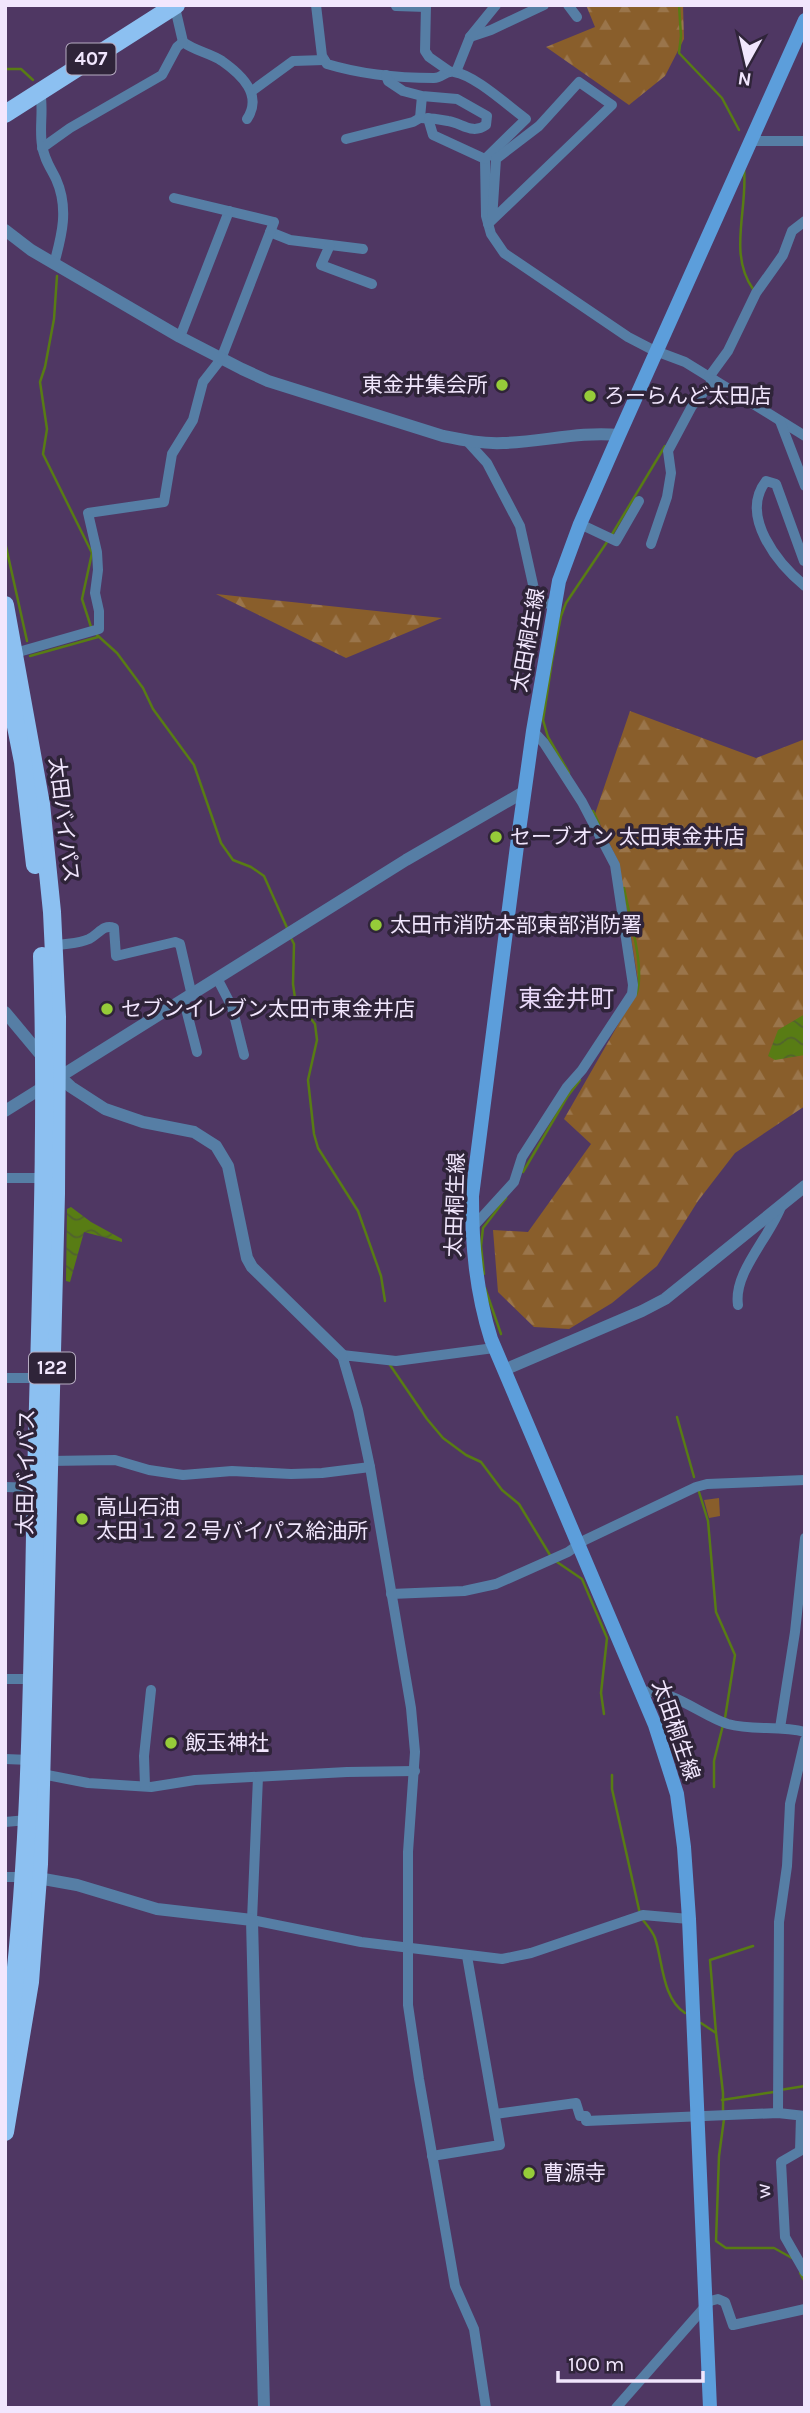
<svg xmlns="http://www.w3.org/2000/svg" width="810" height="2413" font-family="Karla,'Noto Sans JP',sans-serif">
	<defs>
		<pattern id="forest-firs" width="22" height="20" patternUnits="userSpaceOnUse" patternTransform="scale(1.75)"><rect width="22" height="20" fill="#895e2b"/><path d="M5 1l3.5 6h-7zM16 11l3.5 6h-7z" fill="#9a754b"/></pattern>
		<pattern id="water-waves" width="16" height="10" patternUnits="userSpaceOnUse" patternTransform="scale(1.75)"><rect width="16" height="10" fill="#587c14"/><path d="M0 5q4-4 8 0t8 0" fill="none" stroke="#51632d"/></pattern>
	</defs>
	<rect width="100%" height="100%" fill="#4f3763"/>
	<!-- green -->
	<path fill="#895e2b" d="M719 1498 720 1516 709 1518 704 1500Z"/>
	<!-- forest -->
	<g fill="url(#forest-firs)">
		<path d="M586 5H683L684 39 665 76 629 105 546 47 595 27Z"/>
		<path d="M216 594 442 618 346 658Z"/>
		<path d="M630 711 756 758 805 739V1106L735 1153 698 1201 657 1266 612 1303 569 1329 534 1327 498 1292 493 1230 528 1232 591 1144 564 1119 639 988 619 863 595 814Z"/>
	</g>
	<!-- water -->
	<g fill="url(#water-waves)">
		<path d="M805 1014V1055L775 1060 768 1056 778 1030Z"/>
		<path d="M71 1207 91 1222 122 1239V1242L84 1232 70 1282 66 1281 67 1209Z"/>
	</g>
	<g fill="none" stroke-linecap="round" stroke-linejoin="round">
		<!-- stream -->
		<g stroke="#587c14" stroke-width="2.5">
			<path d="M679 5 681 36 679 53 722 98 739 130"/>
			<path d="M5 69H21L33 80"/>
			<path d="M744 169C748 209 728 254 753 289"/>
			<path d="M57 276 54 319 45 367 40 382 47 429 43 454 92 553 82 599 91 627"/>
			<path d="M611 536 665 446"/>
			<path d="M5 542 27 641"/>
			<path d="M97 635 117 653 143 688 153 709 194 765 221 843 233 860 251 867 264 876 288 930"/>
			<path d="M30 656 98 637"/>
			<path d="M569 773 548 737 543 720 552 661 561 616 566 603 607 542"/>
			<path d="M593 811 599 824"/>
			<path d="M624 888C629 916 646 970 636 995"/>
			<path d="M290 936 294 944 293 984 295 998 315 1024 317 1040 308 1080 314 1134 318 1148 358 1211 381 1276 385 1301"/>
			<path d="M523 1172 567 1097 580 1080"/>
			<path d="M484 1274 481 1246 483 1228 506 1198"/>
			<path d="M485 1288 501 1334"/>
			<path d="M390 1365 427 1419 443 1438 466 1455 481 1462 502 1490 519 1504 550 1555"/>
			<path d="M677 1417 694 1477"/>
			<path d="M699 1492 708 1521 716 1612 735 1655 725 1718"/>
			<path d="M557 1562 582 1579 607 1638 601 1693 604 1714"/>
			<path d="M612 1775V1789L640 1914"/>
			<path d="M714 1787V1761L723 1725"/>
			<path d="M643 1920C647 1925 653 1932 655 1938 663 1962 662 1998 685 2013"/>
			<path d="M701 2023 716 2033 723 2093V2112"/>
			<path d="M716 2033 710 1960 753 1946"/>
			<path d="M780 2090 805 2086"/>
			<path d="M722 2100 774 2092"/>
			<path d="M724 2119 719 2156 716 2241 726 2248H774L792 2258"/>
			<path d="M800 2273 805 2282"/>
		</g>
		<!-- minor -->
		<g stroke="#567ea5" stroke-width="10">
			<path d="M171 5 176 12 183 42C195 51 210 53 222 61 242 75 263 95 247 119"/>
			<path d="M316 5 322 56 327 64C360 74 399 78 434 78 442 78 446 70 454 72 475 75 508 106 526 119L485 159 486 216 491 234 504 253 628 337 653 350 685 362 805 436"/>
			<path d="M426 5 425 51 429 57 449 71"/>
			<path d="M568 5 577 17"/>
			<path d="M396 6 426 7"/>
			<path d="M470 37 491 30 544 5"/>
			<path d="M456 72 470 37 496 5"/>
			<path d="M386 75 388 81 403 91 422 96 457 99 487 116 486 125C472 135 462 123 448 121 439 119 429 118 420 118L422 96"/>
			<path d="M40 91C44 109 39 127 42 145 44 159 50 167 56 179 69 208 62 235 54 264"/>
			<path d="M252 91 293 61 324 60"/>
			<path d="M428 118 433 135 485 159"/>
			<path d="M346 139 413 122 420 118"/>
			<path d="M751 141H805"/>
			<path d="M42 148 70 128 162 75 177 47 183 42"/>
			<path d="M488 224 612 105 579 82 539 126 496 159 492 220"/>
			<path d="M270 232 290 240 363 249"/>
			<path d="M330 245 321 265 372 284"/>
			<path d="M180 337 229 211"/>
			<path d="M709 377 728 351 756 293 783 255 792 231 805 221"/>
			<path d="M780 421 805 486"/>
			<path d="M467 441 487 463 520 526 536 598 539 603 554 604"/>
			<path d="M580 524 616 541 639 501"/>
			<path d="M651 544 667 497 671 473 668 451 692 406 714 380"/>
			<path d="M804 561 776 484 766 481C739 516 778 564 805 586"/>
			<path d="M15 653 99 629V611L95 593 98 570 97 552 88 513 164 502 172 454 193 420 203 382 221 359 274 222 174 198"/>
			<path d="M54 946C66 943 78 944 89 939 99 934 103 924 114 928L116 956 175 942 180 944 192 996"/>
			<path d="M218 980 232 1007 244 1055"/>
			<path d="M184 1001 197 1052"/>
			<path d="M5 1178H43"/>
			<path d="M472 1228 514 1182 522 1157 567 1087 582 1070 632 994 633 985 615 865 582 802 544 743 533 731"/>
			<path d="M738 1305C733 1272 771 1236 782 1204"/>
			<path d="M5 1378H39"/>
			<path d="M49 1461 115 1460 149 1470 183 1475 232 1471 291 1474 322 1473 370 1467"/>
			<path d="M5 1487 36 1488"/>
			<path d="M391 1594 464 1591 496 1584 568 1552 585 1540 696 1487 707 1484 805 1480"/>
			<path d="M5 1679H32"/>
			<path d="M641 1692C670 1687 702 1716 728 1724 753 1731 780 1725 805 1732"/>
			<path d="M780 1728 795 1632 805 1538"/>
			<path d="M5 1759 30 1760"/>
			<path d="M42 1774 88 1783 151 1787 195 1780 347 1772 415 1771"/>
			<path d="M258 1777 252 1920 361 1942 502 1959 531 1953 643 1915 689 1919"/>
			<path d="M145 1786 144 1756 151 1690"/>
			<path d="M5 1822 27 1820"/>
			<path d="M5 1877H27"/>
			<path d="M778 2113 779 1922 787 1866 790 1804 805 1740"/>
			<path d="M495 2114 576 2103 580 2116H586V2121L778 2113 805 2116"/>
			<path d="M801 2116 800 2151 781 2162 785 2237 805 2272"/>
			<path d="M432 2156 500 2145 467 1956"/>
			<path d="M486 2408 474 2329 455 2286 419 2079 408 2005V1852L415 1752 411 1708 370 1467 358 1410 342 1355 396 1361 494 1348"/>
			<path d="M616 2408 710 2301 718 2299 725 2302 733 2325 805 2309"/>
		</g>
		<!-- tertiary -->
		<g stroke="#567ea5" stroke-width="12">
			<path d="M5 230 31 250 180 337 242 369 268 381 443 436C463 440 483 444 503 443 542 442 580 431 619 435"/>
			<path d="M5 1012 45 1060"/>
			<path d="M57 1074 71 1087 105 1109 143 1122 194 1132 216 1146 228 1166 247 1258 252 1267 342 1355"/>
			<path d="M5 1111 406 860 522 793"/>
			<path d="M504 1370 642 1311 665 1299 805 1186"/>
			<path d="M38 1878 77 1885 157 1909 252 1920 264 2408"/>
		</g>
		<!-- secondary -->
		<path stroke="#5c9edb" stroke-width="14" d="M710 2408 689 1919 684 1847 677 1794 655 1725 491 1339C476 1291 472 1246 472 1196L518 838 533 731 559 581 580 524 619 435 805 20"/>
		<!-- trunk -->
		<g stroke="#8cc0f1" stroke-width="18">
			<path d="M5 114 176 5"/>
			<path d="M5 605 41 804 52 912 57 1017 56 1194 39 1864 30 1982 5 2132"/>
			<path d="M5 671 23 762 35 865"/>
			<path d="M5 2060C32 1869 32 1676 36 1483 40 1308 48 1131 42 956"/>
		</g>
	</g>
	<!-- markers -->
	<g fill="#96cc39" stroke="#2f2439" stroke-width="2.5">
		<circle cx="502" cy="385" r="7"/>
		<circle cx="590" cy="396" r="7"/>
		<circle cx="496" cy="837" r="7"/>
		<circle cx="376" cy="925" r="7"/>
		<circle cx="107" cy="1009" r="7"/>
		<circle cx="82" cy="1519" r="7"/>
		<circle cx="171" cy="1743" r="7"/>
		<circle cx="529" cy="2173" r="7"/>
	</g>
	<g text-anchor="middle" dominant-baseline="central" stroke-width="7" stroke-linejoin="round" paint-order="stroke">
		<!-- shield labels -->
		<g fill="#2f2439" stroke="#b7acc2" stroke-width="2">
			<rect x="66.5" y="43.5" width="49" height="31" rx="5"/>
			<rect x="29" y="1352.5" width="46" height="31" rx="5"/>
		</g>
		<g font-size="19" font-weight="bold" fill="#f1e6fd">
			<text x="91" y="59">407</text>
			<text x="52" y="1368">122</text>
		</g>
		<!-- poi labels -->
		<g font-size="21" fill="#f1e6fd" stroke="#2f2439" text-anchor="start">
			<text x="488" y="385" text-anchor="end">東金井集会所</text>
			<text x="604" y="396">ろーらんど太田店</text>
			<text x="510" y="837">セーブオン 太田東金井店</text>
			<text x="390" y="925">太田市消防本部東部消防署</text>
			<text x="121" y="1009">セブンイレブン太田市東金井店</text>
			<text x="96" y="1507">高山石油<tspan x="96" dy="24">太田１２２号バイパス給油所</tspan></text>
			<text x="185" y="1743">飯玉神社</text>
			<text x="543" y="2173">曹源寺</text>
		</g>
		<!-- street labels -->
		<g font-size="21" fill="#f1e6fd" stroke="#2f2439">
			<text transform="translate(528 640) rotate(-80)">太田桐生線</text>
			<text transform="translate(64 820) rotate(83)">太田バイパス</text>
			<text transform="translate(455 1205) rotate(-88)">太田桐生線</text>
			<text transform="translate(26 1472) rotate(-89)">太田バイパス</text>
			<text transform="translate(676 1730) rotate(71)">太田桐生線</text>
			<text transform="translate(763 2191) rotate(-93)">w</text>
		</g>
		<!-- quarter labels -->
		<g font-size="24" fill="#e9d9f9" stroke="#2f2439">
			<text x="566" y="999">東金井町</text>
		</g>
	</g>
	<!-- border -->
	<rect width="810" height="2413" fill="none" stroke="#f1e6fd" stroke-width="14"/>
	<!-- north arrow -->
	<g transform="translate(747 63) rotate(188)" stroke="#2f2439" stroke-width="5" paint-order="stroke">
	<path d="M0-5L12 26L0 18L-12 26Z" fill="#f1e6fd"/>
	<text y="-10" font-size="19" font-weight="bold" text-anchor="middle" fill="#f1e6fd">N</text>
	</g>
	<!-- scale -->
	<path d="M558 2371v10h145v-10" fill="none" stroke="#f1e6fd" stroke-width="3.5"/>
	<text x="568" y="2371" font-size="21" fill="#f1e6fd" stroke="#2f2439" stroke-width="5" paint-order="stroke">100 m</text>
</svg>
